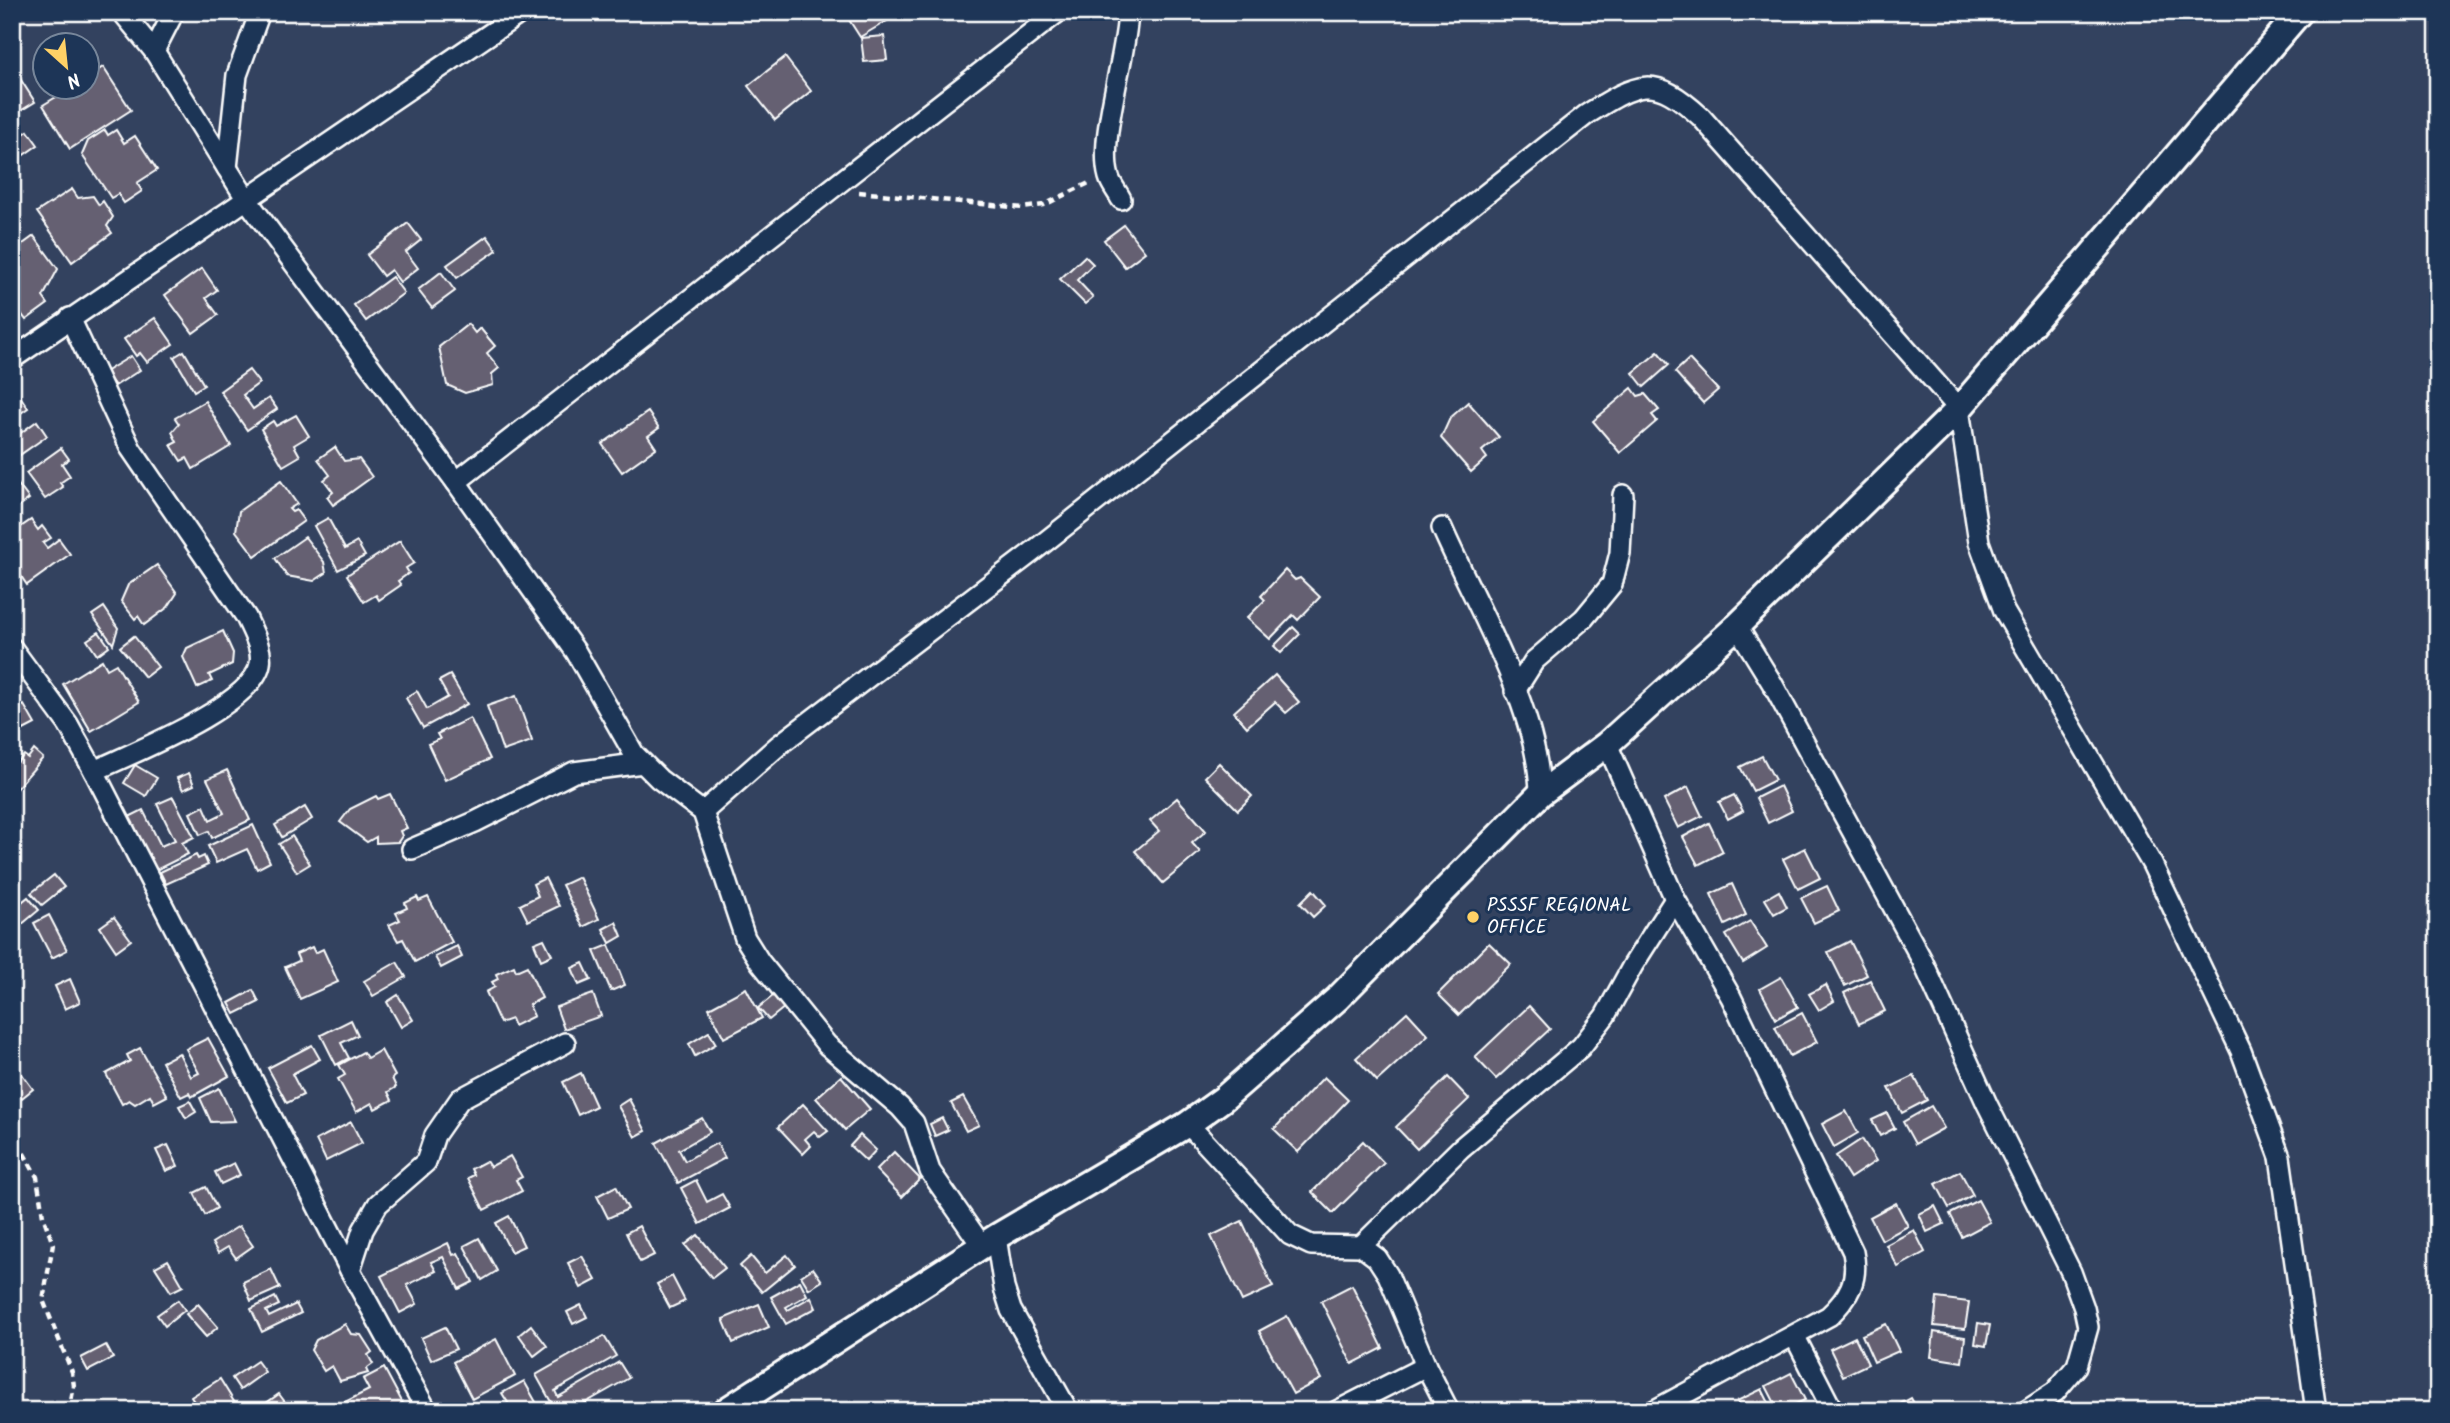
<svg xmlns="http://www.w3.org/2000/svg" width="2450" height="1423" font-family="Kalam,sans-serif">
	<rect width="100%" height="100%" fill="#33425f"/>
	<filter id="ink" filterUnits="userSpaceOnUse"><feTurbulence type="fractalNoise" baseFrequency=".0143" numOctaves="2"/><feDisplacementMap in="SourceGraphic" scale="14" xChannelSelector="R" yChannelSelector="G"/><feConvolveMatrix kernelMatrix="1 2 1 2 8 2 1 2 1" color-interpolation-filters="sRGB"/></filter>
	<g filter="url(#ink)">
		<!-- building -->
		<g fill="#656172" stroke="#fff" stroke-width="2">
			<path d="M844 12H882L887 21 860 37Z"/>
			<path d="M884 36 887 60 864 62 861 38Z"/>
			<path d="M785 57 811 91 775 120 748 86Z"/>
			<path d="M12 66 35 102 12 116Z"/>
			<path d="M103 67 131 110 70 149 43 105 71 88H88V77Z"/>
			<path d="M105 130 108 135 116 130 124 143 135 136 157 170 137 183 142 191 124 203 118 194 111 198 82 155 88 141Z"/>
			<path d="M28 131 38 145 12 163V142Z"/>
			<path d="M72 189 78 198 93 196 99 205 103 201 113 217 107 226 112 233 72 262 37 212Z"/>
			<path d="M408 223 421 240 406 252 418 268 400 282 391 270 383 276 367 255Z"/>
			<path d="M1124 225 1145 252 1125 267 1104 240Z"/>
			<path d="M34 236 58 269 43 297 48 304 26 320 12 301V252Z"/>
			<path d="M487 236 497 250 457 278 447 265Z"/>
			<path d="M1085 256 1093 264 1077 280 1093 297 1085 304 1060 279Z"/>
			<path d="M202 268 217 290 206 298 218 315 193 333 165 295Z"/>
			<path d="M441 272 455 291 432 308 418 290Z"/>
			<path d="M392 277 404 293 366 321 354 305Z"/>
			<path d="M155 318 173 344 147 362 140 353 136 356 124 339Z"/>
			<path d="M468 324 475 333 480 328 495 346 487 353 499 368 492 374 493 385 465 393 447 385 439 347Z"/>
			<path d="M184 351 204 385 194 391 174 357Z"/>
			<path d="M1658 352 1669 365 1644 387 1633 373Z"/>
			<path d="M131 356 140 370 115 386 105 372Z"/>
			<path d="M1689 359 1718 390 1703 403 1675 372Z"/>
			<path d="M249 370 259 383 243 395 253 409 269 398 277 409 247 430 220 391Z"/>
			<path d="M1632 388 1638 396 1645 394 1659 410 1652 415 1657 421 1620 453 1593 421Z"/>
			<path d="M18 393 28 408 12 419V396Z"/>
			<path d="M205 401 231 446 193 469 187 458 181 461 171 445 177 442 172 432 179 424 175 418Z"/>
			<path d="M1468 402 1499 437 1482 451 1487 458 1471 472 1441 438 1450 418Z"/>
			<path d="M648 412 659 428 648 436 656 448 622 472 602 444Z"/>
			<path d="M296 415 309 436 294 445 300 456 283 466 261 429 273 421 276 426Z"/>
			<path d="M37 421 47 436 17 457 12 450V425L19 434Z"/>
			<path d="M335 447 344 461 359 459 372 477 333 505 327 497 333 492 324 480 330 475 318 459Z"/>
			<path d="M61 448 69 459 62 464 70 476 60 483 63 487 45 499 26 473Z"/>
			<path d="M281 481 297 504 289 509 292 512 296 510 304 521 255 556 236 531 239 511Z"/>
			<path d="M17 483 29 499 12 511V486Z"/>
			<path d="M328 518 345 549 357 542 365 556 338 570 314 526Z"/>
			<path d="M31 520 38 530 42 526 51 538 43 543 47 548 59 539 70 554 27 585 18 572 12 576V533Z"/>
			<path d="M305 537 324 562 326 573 314 581 287 576 275 558Z"/>
			<path d="M400 541 414 563 406 568 409 573 398 581 401 585 379 600 376 595 364 602 347 575Z"/>
			<path d="M157 565 177 593 168 607 144 625 138 616 135 619 121 601 128 585Z"/>
			<path d="M1285 570 1295 580 1300 578 1320 597 1298 620 1293 615 1270 639 1247 618 1265 600 1261 596Z"/>
			<path d="M104 607 118 628 113 644 92 615Z"/>
			<path d="M1293 627 1300 634 1281 653 1274 646Z"/>
			<path d="M223 631 233 653 232 664 209 675 212 681 197 688 183 657 187 648Z"/>
			<path d="M99 632 109 646 97 655 87 640Z"/>
			<path d="M134 636 158 667 145 677 120 647Z"/>
			<path d="M102 660 107 669 116 664 139 702 91 731 63 684Z"/>
			<path d="M450 675 467 704 423 728 406 698 417 691 427 709 448 697 439 681Z"/>
			<path d="M1275 675 1299 702 1286 713 1275 702 1247 727 1234 712Z"/>
			<path d="M516 696 532 741 503 751 487 706Z"/>
			<path d="M12 702 16 709 24 705 35 724 12 736Z"/>
			<path d="M470 718 490 759 445 780 428 744 440 739 437 734Z"/>
			<path d="M34 750 43 758 16 789 12 786V768L24 755 28 758Z"/>
			<path d="M1762 756 1775 780 1753 791 1740 767Z"/>
			<path d="M1219 763 1252 796 1238 810 1205 777Z"/>
			<path d="M135 765 157 778 146 796 124 783Z"/>
			<path d="M227 770 250 820 212 838 209 831 200 835 190 813 204 806 210 820 224 813 207 779Z"/>
			<path d="M189 773 194 785 183 790 177 778Z"/>
			<path d="M1780 786 1792 811 1768 823 1756 798Z"/>
			<path d="M1688 787 1702 816 1678 828 1664 800Z"/>
			<path d="M390 794 407 828 400 831 402 836 398 842 376 843V837L367 842 340 822 350 809 376 796 378 799Z"/>
			<path d="M1734 795 1743 811 1728 819 1719 802Z"/>
			<path d="M173 797 194 837 182 843 188 854 154 871 127 818 143 810 161 846 175 840 157 804Z"/>
			<path d="M1177 798 1206 831 1192 843 1200 852 1163 883 1135 851 1159 831 1150 821Z"/>
			<path d="M305 807 312 819 282 837 275 825Z"/>
			<path d="M1709 823 1723 852 1698 865 1683 837Z"/>
			<path d="M253 825 270 862 257 869 247 849 216 863 208 846Z"/>
			<path d="M292 836 310 864 297 872 279 844Z"/>
			<path d="M1805 848 1820 878 1798 889 1783 859Z"/>
			<path d="M196 855 198 859 204 856 208 865 166 884 160 872Z"/>
			<path d="M54 875 64 887 42 905 31 893Z"/>
			<path d="M579 877 599 919 583 927 562 885Z"/>
			<path d="M545 878 559 906 528 921 520 905 538 896 533 884Z"/>
			<path d="M1732 884 1746 915 1725 925 1711 894Z"/>
			<path d="M1827 886 1839 911 1814 923 1801 898Z"/>
			<path d="M1313 890 1326 905 1313 917 1300 903Z"/>
			<path d="M1779 891 1787 907 1774 914 1765 899Z"/>
			<path d="M28 897 39 910 15 930 12 910Z"/>
			<path d="M417 897 419 901 428 897 452 942 415 962 403 939 398 941 389 925 400 920 396 913 407 908 405 903Z"/>
			<path d="M49 915 67 950 52 958 34 923Z"/>
			<path d="M114 917 131 940 116 951 100 927Z"/>
			<path d="M1750 921 1767 948 1743 963 1726 935Z"/>
			<path d="M616 922 622 936 610 943 603 929Z"/>
			<path d="M544 939 552 955 541 960 534 943Z"/>
			<path d="M1850 941 1867 975 1845 986 1828 952Z"/>
			<path d="M1489 943 1511 964 1459 1015 1438 994Z"/>
			<path d="M609 945 625 985 611 991 594 951Z"/>
			<path d="M457 946 462 957 441 968 435 957Z"/>
			<path d="M312 947 315 953 323 949 338 982 300 999 285 967 299 961 296 954Z"/>
			<path d="M397 962 406 977 373 996 364 981Z"/>
			<path d="M583 963 591 980 579 985 572 968Z"/>
			<path d="M514 966 516 971 527 966 542 998 529 1005 534 1016 514 1026 511 1019 500 1023 486 992 495 987 492 982 498 979 496 974Z"/>
			<path d="M1781 977 1798 1007 1776 1019 1760 989Z"/>
			<path d="M70 979 80 1002 65 1009 55 986Z"/>
			<path d="M1870 980 1885 1011 1859 1024 1844 993Z"/>
			<path d="M1826 985 1834 1001 1819 1010 1809 994Z"/>
			<path d="M746 988 762 1018 724 1038 709 1008Z"/>
			<path d="M253 990 259 1002 235 1014 229 1003Z"/>
			<path d="M593 994 601 1016 564 1029 556 1007Z"/>
			<path d="M398 995 413 1020 401 1027 387 1002Z"/>
			<path d="M774 995 785 1007 769 1020 758 1008Z"/>
			<path d="M1529 1006 1550 1029 1496 1079 1475 1057Z"/>
			<path d="M1407 1012 1428 1035 1377 1081 1356 1058Z"/>
			<path d="M1802 1013 1817 1042 1790 1056 1775 1027Z"/>
			<path d="M351 1020 358 1035 341 1043 349 1058 336 1065 321 1035Z"/>
			<path d="M709 1032 716 1044 695 1056 689 1044Z"/>
			<path d="M208 1038 229 1076 191 1097 189 1093 181 1097 162 1062 179 1053 191 1077 199 1073 186 1049Z"/>
			<path d="M312 1045 320 1059 292 1074 303 1095 287 1103 268 1068Z"/>
			<path d="M140 1048 167 1096 154 1103 150 1095 135 1104 129 1100 122 1104 106 1074 130 1061 127 1055Z"/>
			<path d="M381 1050 395 1076 392 1078 396 1087 388 1092 392 1100 375 1109 372 1103 356 1112 338 1079 345 1075 339 1065 363 1052 367 1058Z"/>
			<path d="M581 1073 596 1106 578 1115 563 1082Z"/>
			<path d="M22 1074 33 1089 12 1106V1082Z"/>
			<path d="M841 1076 870 1109 845 1130 816 1098Z"/>
			<path d="M1914 1076 1927 1100 1902 1113 1889 1088Z"/>
			<path d="M1324 1077 1348 1100 1298 1152 1274 1129Z"/>
			<path d="M1448 1077 1469 1099 1417 1149 1396 1127Z"/>
			<path d="M219 1088 235 1121 211 1122 200 1098Z"/>
			<path d="M963 1097 979 1125 966 1131 951 1103Z"/>
			<path d="M629 1099 646 1131 635 1137 618 1106Z"/>
			<path d="M190 1101 196 1112 186 1118 179 1106Z"/>
			<path d="M803 1104 828 1131 820 1137 814 1131 805 1139 811 1146 803 1154 778 1127Z"/>
			<path d="M1931 1106 1944 1128 1915 1144 1903 1122Z"/>
			<path d="M1846 1111 1858 1133 1834 1147 1822 1124Z"/>
			<path d="M1887 1113 1895 1128 1880 1136 1872 1120Z"/>
			<path d="M702 1118 710 1132 679 1150 685 1161 717 1143 725 1158 678 1183 656 1143Z"/>
			<path d="M942 1118 948 1130 935 1136 930 1124Z"/>
			<path d="M351 1122 362 1143 326 1161 316 1140Z"/>
			<path d="M860 1135 876 1150 866 1161 850 1146Z"/>
			<path d="M1862 1139 1876 1161 1850 1178 1836 1156Z"/>
			<path d="M1363 1141 1384 1163 1333 1213 1312 1192Z"/>
			<path d="M168 1145 178 1166 166 1171 156 1150Z"/>
			<path d="M894 1152 920 1179 902 1197 876 1170Z"/>
			<path d="M510 1156 522 1177 516 1180 522 1191 484 1210 468 1178 474 1175 471 1169 486 1161 490 1167Z"/>
			<path d="M234 1163 240 1175 221 1184 215 1172Z"/>
			<path d="M1960 1171 1973 1195 1949 1208 1936 1184Z"/>
			<path d="M696 1180 707 1202 722 1194 730 1208 700 1224 681 1188Z"/>
			<path d="M616 1186 628 1209 608 1218 597 1196Z"/>
			<path d="M206 1187 217 1208 205 1215 194 1193Z"/>
			<path d="M1978 1200 1990 1222 1962 1237 1950 1214Z"/>
			<path d="M1896 1203 1908 1226 1882 1240 1870 1217Z"/>
			<path d="M1935 1206 1944 1224 1927 1232 1919 1214Z"/>
			<path d="M509 1216 524 1246 511 1252 496 1223Z"/>
			<path d="M1242 1221 1273 1287 1242 1301 1211 1236Z"/>
			<path d="M239 1226 253 1246 236 1258 228 1247 218 1253 212 1243Z"/>
			<path d="M639 1226 654 1255 640 1262 626 1233Z"/>
			<path d="M1914 1230 1925 1252 1898 1267 1886 1245Z"/>
			<path d="M698 1235 725 1268 712 1278 685 1245Z"/>
			<path d="M479 1238 497 1271 482 1280 464 1246Z"/>
			<path d="M448 1243 453 1255 458 1253 473 1282 459 1289 443 1257 431 1262 436 1271 407 1285 417 1304 400 1313 381 1276Z"/>
			<path d="M787 1255 795 1265 762 1292 740 1266 751 1256 765 1273Z"/>
			<path d="M582 1256 596 1280 581 1288 568 1263Z"/>
			<path d="M168 1260 183 1286 171 1292 155 1267Z"/>
			<path d="M813 1268 822 1281 809 1289 801 1276Z"/>
			<path d="M271 1269 280 1288 251 1301 243 1282Z"/>
			<path d="M672 1276 685 1301 670 1308 657 1284Z"/>
			<path d="M800 1281 807 1295 786 1307 788 1310 811 1297 816 1308 786 1324 771 1297Z"/>
			<path d="M1352 1285 1383 1348 1352 1364 1321 1301Z"/>
			<path d="M275 1297 279 1305 266 1311 269 1317 296 1304 301 1313 262 1332 251 1309Z"/>
			<path d="M1937 1298 1969 1302 1965 1329 1934 1326Z"/>
			<path d="M178 1300 185 1310 165 1326 157 1315Z"/>
			<path d="M198 1304 218 1327 206 1337 186 1314Z"/>
			<path d="M759 1304 769 1327 733 1343 723 1319Z"/>
			<path d="M581 1305 587 1317 573 1324 567 1312Z"/>
			<path d="M1287 1316 1321 1379 1293 1394 1259 1331Z"/>
			<path d="M1978 1323 1990 1325 1986 1346 1975 1344Z"/>
			<path d="M345 1324 351 1334 361 1335 372 1352 368 1355 373 1364 366 1369 368 1373 340 1381 332 1366 324 1371 311 1350 316 1340Z"/>
			<path d="M1886 1324 1899 1351 1874 1362 1862 1335Z"/>
			<path d="M531 1325 547 1346 534 1356 519 1335Z"/>
			<path d="M445 1327 456 1349 431 1360 421 1338Z"/>
			<path d="M1934 1332 1965 1337 1962 1362 1931 1357Z"/>
			<path d="M604 1336 616 1356 555 1391 558 1397 619 1362 629 1378 571 1411H556L536 1375Z"/>
			<path d="M1855 1337 1868 1364 1843 1376 1830 1349Z"/>
			<path d="M496 1339 515 1376 472 1399 453 1362Z"/>
			<path d="M106 1345 113 1358 88 1371 81 1358Z"/>
			<path d="M257 1361 265 1372 240 1390 232 1378Z"/>
			<path d="M384 1368 407 1411H342L339 1405 369 1390 363 1379Z"/>
			<path d="M1791 1373 1805 1400 1779 1411 1766 1386Z"/>
			<path d="M220 1379 236 1405 227 1411H200L191 1397Z"/>
			<path d="M524 1381 541 1411H513L502 1393Z"/>
			<path d="M1762 1389 1773 1411H1742L1737 1401Z"/>
			<path d="M279 1394 288 1406 281 1411H255Z"/>
			<path d="M1911 1398 1918 1411H1887Z"/>
		</g>
		<g fill="none" stroke-linecap="round" stroke-linejoin="round">
			<!-- minor casing -->
			<g stroke="#fff" stroke-width="24">
				<g id="minor">
					<path d="M122 12 154 51 247 200 456 482 576 652 634 754 659 779 703 812 745 938 760 962 827 1045 900 1107 914 1123 930 1171 982 1246"/>
					<path d="M154 51 174 12"/>
					<path d="M227 168 237 75 260 12"/>
					<path d="M1121 199C1118 193 1113 187 1110 180 1096 143 1127 56 1128 12"/>
					<path d="M70 318 131 449 246 617C252 631 263 649 260 664 252 706 132 753 94 771"/>
					<path d="M12 359 522 12"/>
					<path d="M456 482 1058 12"/>
					<path d="M1442 528C1476 606 1539 710 1540 794"/>
					<path d="M1737 626 1772 683 1922 960 1987 1104 2071 1272 2084 1308 2088 1327 2077 1366 2055 1392 2026 1411"/>
					<path d="M12 648 68 724 94 771 350 1270 427 1411"/>
					<path d="M1515 691 1534 661 1584 618 1612 584 1620 553 1623 495"/>
					<path d="M1607 744 1675 899 1731 997 1853 1252C1859 1280 1849 1297 1829 1316L1653 1411"/>
					<path d="M703 812 779 745 1031 553 1586 115C1639 82 1653 73 1701 117L1959 409 1979 542 2004 611 2152 864 2241 1051 2280 1157 2316 1411"/>
					<path d="M412 849 475 822 574 772 643 763"/>
					<path d="M1188 1124 1290 1235 1311 1245 1361 1246 1377 1258 1388 1275 1426 1366 1449 1411"/>
					<path d="M996 1237 1004 1288 1011 1310 1068 1411"/>
					<path d="M1361 1246 1461 1148 1581 1047 1605 1016 1633 965 1675 899"/>
					<path d="M350 1270 363 1230 378 1204 426 1162 435 1135 460 1099 565 1043"/>
					<path d="M1795 1337 1833 1411"/>
					<path d="M1337 1411 1426 1366"/>
				</g>
			</g>
			<!-- tertiary casing -->
			<g stroke="#fff" stroke-width="30">
				<path id="tertiary" d="M725 1411 996 1237 1188 1124 1223 1099 1337 999 1540 794 1607 744 1737 626 1959 409 2300 12"/>
			</g>
			<!-- path -->
			<g stroke="#fff" stroke-width="4.5" stroke-dasharray="7 5" stroke-linecap="butt">
				<path d="M859 192 1023 208 1044 205 1089 183"/>
				<path d="M12 1132 37 1177 43 1216 53 1244 43 1300 72 1372 74 1386 69 1411"/>
			</g>
			<!-- minor -->
			<use href="#minor" stroke="#1d3557" stroke-width="19"/>
			<!-- tertiary -->
			<use href="#tertiary" stroke="#1d3557" stroke-width="24"/>
		</g>
	</g>
	<!-- markers -->
	<circle fill="#ffd166" stroke="#1d3557" stroke-width="2.5" cx="1473" cy="917" r="7"/>
	<g text-anchor="middle" dominant-baseline="central" stroke-width="6" stroke-linejoin="round" paint-order="stroke">
		<!-- poi labels -->
		<g font-size="19" fill="#fff" stroke="#1d3557" text-anchor="start">
			<text x="1487" y="906">PSSSF REGIONAL<tspan x="1487" dy="22">OFFICE</tspan></text>
		</g>
	</g>
	<!-- margin -->
	<rect width="2450" height="1423" fill="none" stroke="#1d3557" stroke-width="42"/>
	<rect x="21" y="21" width="2408" height="1381" fill="none" stroke="#fff" stroke-width="2.5" filter="url(#ink)"/>
	<!-- north arrow -->
	<g transform="translate(66 66) rotate(153)"><circle r="33" fill="#1d3557" stroke="#77869a" stroke-width="2"/>
	<path d="M0-5L12 26L0 18L-12 26Z" fill="#ffd166"/>
	<text y="-10" font-size="19" font-weight="bold" text-anchor="middle" fill="#ffffff">N</text>
	</g>
</svg>
